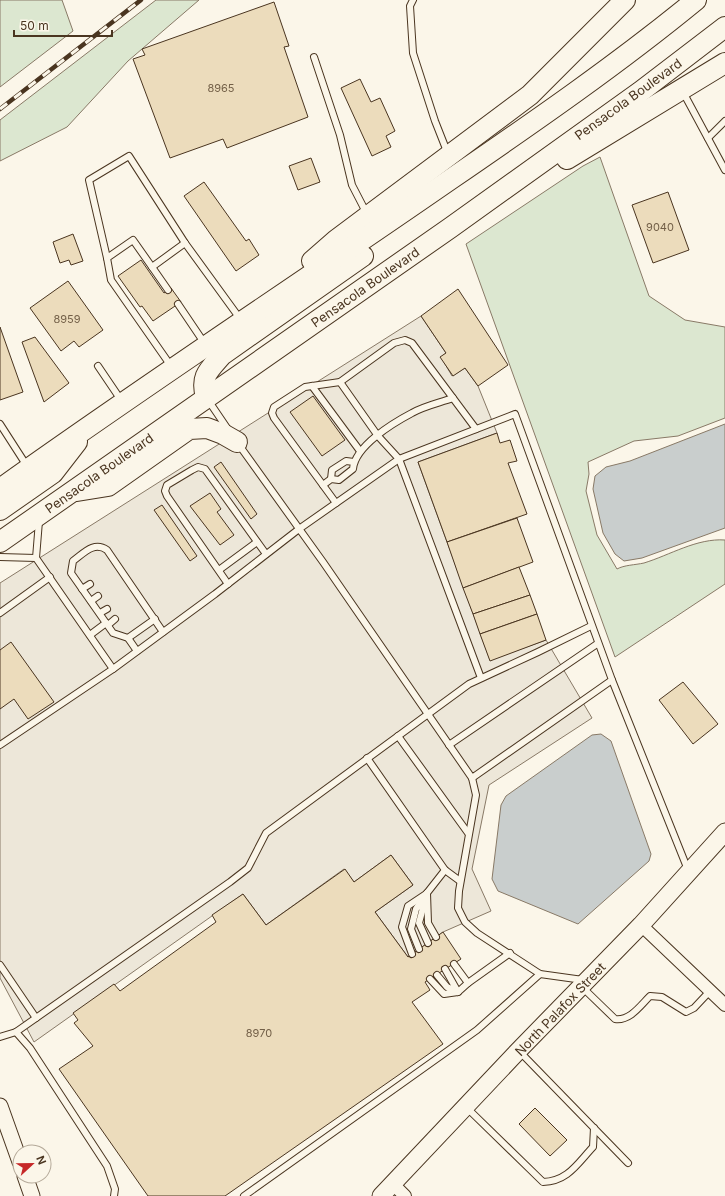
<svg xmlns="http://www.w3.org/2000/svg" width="725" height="1196" font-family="Inter,sans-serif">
	<rect width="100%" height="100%" fill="#fbf6e9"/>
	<!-- green -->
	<g fill="#dce7d0" stroke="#887966">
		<path d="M0 0H62L73 31 0 87Z"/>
		<path d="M156 0H199L128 61 67 127 0 161V120Z"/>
		<path d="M600 157 649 296 685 320 725 327V418L678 436 634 441 588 462 589 474 586 491 597 535 617 569C624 565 635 565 644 563 670 555 697 538 725 540V584L615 657 466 244 583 166Z"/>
	</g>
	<!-- parking -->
	<path fill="#ede7d9" stroke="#887966" d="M421 316 446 353 441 357 452 376 465 368 478 386 497 433 418 462 490 660 546 640 592 718 489 785 472 869 491 911 443 932 408 957 375 912 413 885 391 855 354 882 344 869 266 925 243 894 34 1042 0 978V583Z"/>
	<!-- water -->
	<g fill="#c9cecd" stroke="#887966">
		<path d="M725 424V528L642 558 624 561 615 554 603 533 593 489 595 476 606 467 630 461Z"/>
		<path d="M601 734 611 741 651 854 649 861 578 924 498 891 492 879 501 805 506 796 592 735Z"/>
	</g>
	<!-- building -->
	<g fill="#ecdcbc" stroke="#4a3520">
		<path d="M274 2 289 46 284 47 308 117 227 148 223 139 170 158 133 59 145 55 142 49Z"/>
		<path d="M360 79 371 102 380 98 395 131 386 136 391 147 372 156 341 88Z"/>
		<path d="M311 158 320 182 298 190 289 166Z"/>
		<path d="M204 182 246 241 249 239 259 255 236 271 184 196Z"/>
		<path d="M668 192 689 250 653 263 632 205Z"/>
		<path d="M73 234 83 261 71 265 69 260 60 263 53 242Z"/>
		<path d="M141 260 164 293 171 288 181 302 153 321 142 306 140 307 118 276Z"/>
		<path d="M68 281 103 330 79 347 74 341 61 351 30 308Z"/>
		<path d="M458 289 508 365 478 386 465 368 453 376 440 357 446 353 421 316Z"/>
		<path d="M0 327 23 392 0 400Z"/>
		<path d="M35 337 69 383 44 402 22 342Z"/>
		<path d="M313 396 345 440 322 456 290 412Z"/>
		<path d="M497 433 500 443 510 440 517 461 508 463 527 514 447 542 418 462Z"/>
		<path d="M221 462 257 514 251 519 214 467Z"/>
		<path d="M210 493 221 509 217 512 234 535 220 545 190 506Z"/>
		<path d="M162 505 197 556 190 561 154 510Z"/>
		<path d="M517 518 533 562 463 588 447 542Z"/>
		<path d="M519 567 530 595 473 614 463 588Z"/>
		<path d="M530 595 537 614 480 634 473 614Z"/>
		<path d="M537 614 546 640 490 661 480 634Z"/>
		<path d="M11 642 54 702 28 719 14 699 0 709V650Z"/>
		<path d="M683 682 718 724 693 744 659 700Z"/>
		<path d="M391 855 413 885 375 912 408 957 443 932 461 959 425 982 430 990 412 1002 443 1044 225 1196H148L59 1069 93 1046 74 1023 78 1020 73 1013 114 984 120 991 216 922 212 915 243 894 266 925 345 869 354 882Z"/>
		<path d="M535 1108 567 1140 550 1156 519 1124Z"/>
	</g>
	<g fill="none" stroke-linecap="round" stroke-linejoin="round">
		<!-- service casing -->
		<g stroke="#4a3520" stroke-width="8">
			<g id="service">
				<path d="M413 0 410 6 413 53 435 121 448 154"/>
				<path d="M314 57 340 135 352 185 367 214"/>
				<path d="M683 92 725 170"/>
				<path d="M708 138 725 121"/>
				<path d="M107 258 89 180 129 156 185 243 241 320"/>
				<path d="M152 267 168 290"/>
				<path d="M178 304 205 344"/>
				<path d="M98 366 121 400"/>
				<path d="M171 366 111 280 107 258 133 240 152 267 185 243"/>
				<path d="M340 382 378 436 399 459 481 678"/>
				<path d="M312 386 360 451"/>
				<path d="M208 400 229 431"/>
				<path d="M0 424 27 466"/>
				<path d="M331 479 332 470 346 461 354 462"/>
				<path d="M323 485 331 479 339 480 353 469C355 446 393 423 412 413 424 406 439 403 453 398"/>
				<path d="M336 503 274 418 272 413 274 407 305 387 340 382 394 343 405 340 412 343 476 429"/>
				<path d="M39 521 36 558 113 669"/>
				<path d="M0 557 36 558"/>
				<path d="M219 570 257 542"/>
				<path d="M228 584 167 496 165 491 167 485 192 470 198 467 205 469 266 554"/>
				<path d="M82 589 90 584"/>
				<path d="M91 601 98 596"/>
				<path d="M0 613 50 577"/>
				<path d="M100 613 107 609"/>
				<path d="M108 625 115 619"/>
				<path d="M90 635 106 623"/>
				<path d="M128 638 155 619"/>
				<path d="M137 651 128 638 113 633 71 573 73 561C84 553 94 541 107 550L163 632"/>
				<path d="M612 680 688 870"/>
				<path d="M398 736 468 833"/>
				<path d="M0 745 113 669 215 594 299 529 399 459 515 414 612 680 472 778 323 562 239 445"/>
				<path d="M449 745 597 644"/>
				<path d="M367 758 445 870 460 881"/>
				<path d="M472 778 476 795 459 891 458 908 465 922 477 933 540 974 583 980"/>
				<path d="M436 937 428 923 427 893 445 870"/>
				<path d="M419 949 411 929 416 909 427 893 419 923 428 943"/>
				<path d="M412 954 402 927 408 906 426 894"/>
				<path d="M0 965 36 1018"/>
				<path d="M445 969 458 992 468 983 454 964"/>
				<path d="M430 979 444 994 458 992 447 987 437 975"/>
				<path d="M468 983 510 953"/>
				<path d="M582 987 615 1019C630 1021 640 1006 650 996L662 997 686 1012 694 1008 710 991"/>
				<path d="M16 1032 30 1048 107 1166 115 1189 114 1196"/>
				<path d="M0 1037 16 1032 230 882 248 868 266 833 469 684 538 652 591 626"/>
				<path d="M520 1052 628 1163"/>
				<path d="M466 1107 543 1182C568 1181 577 1164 593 1147L594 1128"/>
				<path d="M244 1196 477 1030 540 974"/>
			</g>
		</g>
		<!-- minor casing -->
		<g stroke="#4a3520" stroke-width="14">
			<g id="minor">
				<path d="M641 925 725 1005"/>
				<path d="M393 1184 405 1196"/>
			</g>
		</g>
		<!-- tertiary casing -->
		<g stroke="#4a3520" stroke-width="17">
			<g id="tertiary">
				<path d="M0 1106 20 1162"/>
				<path d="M25 1176 32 1196"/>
			</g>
		</g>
		<!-- secondary casing -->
		<g stroke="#4a3520" stroke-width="19">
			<path id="secondary" d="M381 1196 519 1050 641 925 725 832"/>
		</g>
		<!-- trunk casing -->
		<g stroke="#4a3520" stroke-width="22">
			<g id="trunk">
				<path d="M567 159 725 63"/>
				<path d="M312 261 336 240 530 95 625 0"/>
				<path d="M206 397C200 376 209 370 222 355L363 256"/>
				<path d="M0 489C148 383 301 283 451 179 534 122 618 64 696 0"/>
				<path d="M77 491 108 486 189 429 207 428 223 434 237 442"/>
				<path d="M0 510 53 473 77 442"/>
				<path d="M0 542 450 228 640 92 725 27"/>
			</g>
		</g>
		<!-- service -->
		<use href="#service" stroke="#fbf6e9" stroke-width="6"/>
		<!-- minor -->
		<use href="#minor" stroke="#fbf6e9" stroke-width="12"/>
		<!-- tertiary -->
		<use href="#tertiary" stroke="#fbf6e9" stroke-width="15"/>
		<!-- secondary -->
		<use href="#secondary" stroke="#fbf6e9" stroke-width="17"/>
		<!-- trunk -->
		<use href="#trunk" stroke="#fbf6e9" stroke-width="20"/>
		<!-- rail casing -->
		<g stroke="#4a3520" stroke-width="4.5">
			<path id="rail" d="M0 109 141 0"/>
		</g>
		<!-- rail -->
		<use href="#rail" stroke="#fbf6e9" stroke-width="3" stroke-dasharray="9" stroke-linecap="butt"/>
	</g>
	<g text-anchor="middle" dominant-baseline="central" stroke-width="3" stroke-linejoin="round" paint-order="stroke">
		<!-- number labels -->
		<g font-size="11" fill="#725f47">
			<text x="221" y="88">8965</text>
			<text x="660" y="227">9040</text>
			<text x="67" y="319">8959</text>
			<text x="259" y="1033">8970</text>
		</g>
		<!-- street labels -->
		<g font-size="13" fill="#4a3520" stroke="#fbf6e9">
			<text transform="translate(628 99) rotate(-36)">Pensacola Boulevard</text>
			<text transform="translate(365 287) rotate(-35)">Pensacola Boulevard</text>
			<text transform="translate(99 473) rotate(-35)">Pensacola Boulevard</text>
			<text transform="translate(560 1009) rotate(-46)">North Palafox Street</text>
		</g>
	</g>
	<!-- north arrow -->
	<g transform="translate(32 1164) rotate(68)"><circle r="19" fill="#fbf6e9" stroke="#b4a999"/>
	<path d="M0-3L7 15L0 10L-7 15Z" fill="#c62828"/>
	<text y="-6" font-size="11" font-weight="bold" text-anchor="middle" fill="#4a3520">N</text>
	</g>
	<!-- scale -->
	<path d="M14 30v6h98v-6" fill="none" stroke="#4a3520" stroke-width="2"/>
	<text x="20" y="30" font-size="12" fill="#4a3520" stroke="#fbf6e9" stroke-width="3" paint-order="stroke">50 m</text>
</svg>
